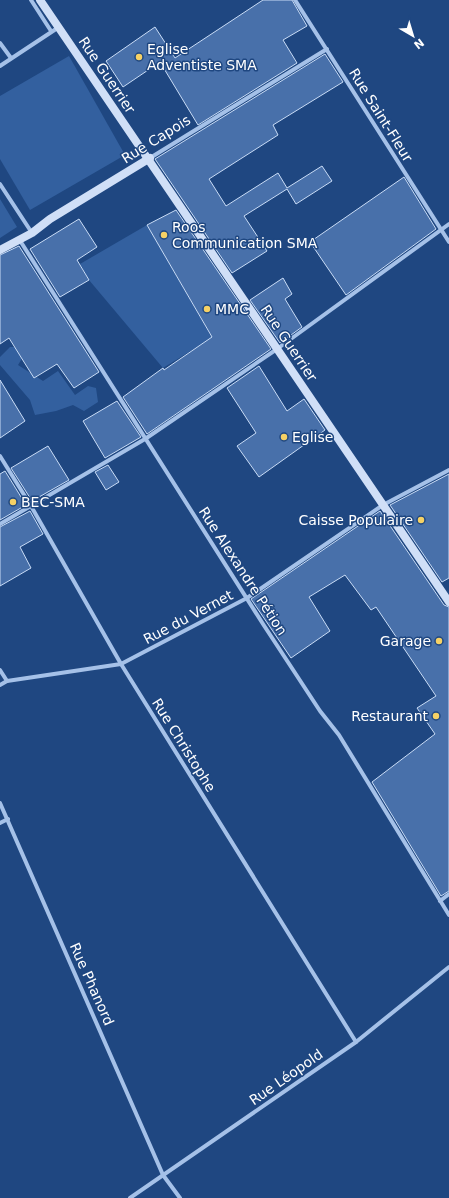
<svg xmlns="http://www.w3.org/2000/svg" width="449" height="1198" font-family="'DejaVu Sans',sans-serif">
	<rect width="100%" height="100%" fill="#1f4781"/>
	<!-- green -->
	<g fill="#33609f">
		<path d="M69 56 125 155 30 210 0 159V96Z"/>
		<path d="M0 199 17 227 0 238Z"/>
		<path d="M147 225 212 338 163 368 89 280 80 264Z"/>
		<path d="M10 347H29L18 365 43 381 58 371 75 395 88 386 96 388 98 402 84 411 73 405 56 411 35 415 30 400 0 365V357Z"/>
	</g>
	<!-- building -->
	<g fill="#4870aa" stroke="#c9dcf6">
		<path d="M263 0H292L307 26 283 40 297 63 198 125 160 62 123 87 106 61 155 27 175 58Z"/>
		<path d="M325 54 343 82 273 125 278 135 209 179 226 206 278 173 287 188 322 166 332 181 296 204 287 189 244 216 267 251 232 273 155 159Z"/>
		<path d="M404 177 436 229 346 295 310 242Z"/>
		<path d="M176 210 271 349 147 434 123 397 163 368 164 370 212 337 147 225Z"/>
		<path d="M79 219 97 247 77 260 89 280 60 297 30 249Z"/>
		<path d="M19 246 99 372 74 388 57 364 34 378 9 338 0 344V255Z"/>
		<path d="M283 278 292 294 285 299 302 327 280 343 250 300Z"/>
		<path d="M259 366 287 411 304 399 325 430 259 477 237 446 256 433 227 388Z"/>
		<path d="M0 380 25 421 0 438Z"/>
		<path d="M117 401 141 437 105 458 83 421Z"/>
		<path d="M48 446 69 480 32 501 11 468Z"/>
		<path d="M108 465 119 482 106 490 95 472Z"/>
		<path d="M5 471 26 505 0 520V474Z"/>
		<path d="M449 474V578L442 582 390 505Z"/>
		<path d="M30 511 43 534 20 547 31 568 0 586V527Z"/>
		<path d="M380 511 444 605 449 607V891L441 896 372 782 435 734 417 708 436 696 376 607 371 610 345 575 309 597 330 631 291 658 251 599Z"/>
	</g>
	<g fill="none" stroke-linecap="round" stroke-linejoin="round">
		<!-- street -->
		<g stroke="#a5c1e8" stroke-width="4">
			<path d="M31 0 51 31"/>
			<path d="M295 0 449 242"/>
			<path d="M0 43 11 58"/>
			<path d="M0 66 59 27"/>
			<path d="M150 158 327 49"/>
			<path d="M0 184 32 233"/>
			<path d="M19 239 263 624 320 711 339 735 449 915"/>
			<path d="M0 456 31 506 121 664 356 1042"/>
			<path d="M0 524 145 439 277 349 449 224"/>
			<path d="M0 670 7 681"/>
			<path d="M0 685 7 681 121 664 247 598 383 505 449 470"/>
			<path d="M0 803 163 1175 180 1198"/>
			<path d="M0 823 8 819"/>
			<path d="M440 901 449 894"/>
			<path d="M130 1198 356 1042 449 967"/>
		</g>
		<!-- secondary -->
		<g stroke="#d0dff7" stroke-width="8">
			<path d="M40 0 449 602"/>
			<path d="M0 250 32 233 50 219 150 158"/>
		</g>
	</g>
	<!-- markers -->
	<g fill="#f6d165" stroke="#1f4781" stroke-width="1.5">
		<circle cx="139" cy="57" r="4"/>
		<circle cx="164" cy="235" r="4"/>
		<circle cx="207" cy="309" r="4"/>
		<circle cx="284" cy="437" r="4"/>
		<circle cx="13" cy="502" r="4"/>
		<circle cx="421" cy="520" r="4"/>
		<circle cx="439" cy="641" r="4"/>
		<circle cx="436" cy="716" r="4"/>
	</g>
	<g text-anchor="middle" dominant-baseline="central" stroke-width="3" stroke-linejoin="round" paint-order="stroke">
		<!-- poi labels -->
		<g font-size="14" fill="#fff" stroke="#1f4781" text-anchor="start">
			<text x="147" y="49">Eglise<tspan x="147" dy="16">Adventiste SMA</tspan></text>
			<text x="172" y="227">Roos<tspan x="172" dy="16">Communication SMA</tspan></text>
			<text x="215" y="309">MMC</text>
			<text x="292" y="437">Eglise</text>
			<text x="21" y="502">BEC-SMA</text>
			<text x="413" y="520" text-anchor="end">Caisse Populaire</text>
			<text x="431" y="641" text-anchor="end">Garage</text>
			<text x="428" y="716" text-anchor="end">Restaurant</text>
		</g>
		<!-- street labels -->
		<g font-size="14" fill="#fff" stroke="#1f4781">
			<text transform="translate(107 75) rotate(56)">Rue Guerrier</text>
			<text transform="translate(381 115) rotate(58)">Rue Saint-Fleur</text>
			<text transform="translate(156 139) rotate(-32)">Rue Capois</text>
			<text transform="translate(289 343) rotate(56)">Rue Guerrier</text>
			<text transform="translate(243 571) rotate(57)">Rue Alexandre Pétion</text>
			<text transform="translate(188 617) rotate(-28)">Rue du Vernet</text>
			<text transform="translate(184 745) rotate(58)">Rue Christophe</text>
			<text transform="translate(92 984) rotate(66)">Rue Phanord</text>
			<text transform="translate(286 1077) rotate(-35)">Rue Léopold</text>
		</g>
	</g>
	<!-- north arrow -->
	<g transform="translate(413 36) rotate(142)" stroke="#1f4781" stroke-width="3" paint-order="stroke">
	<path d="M0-3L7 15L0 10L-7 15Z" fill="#ffffff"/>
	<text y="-6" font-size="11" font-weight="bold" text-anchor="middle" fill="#ffffff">N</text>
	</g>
</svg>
